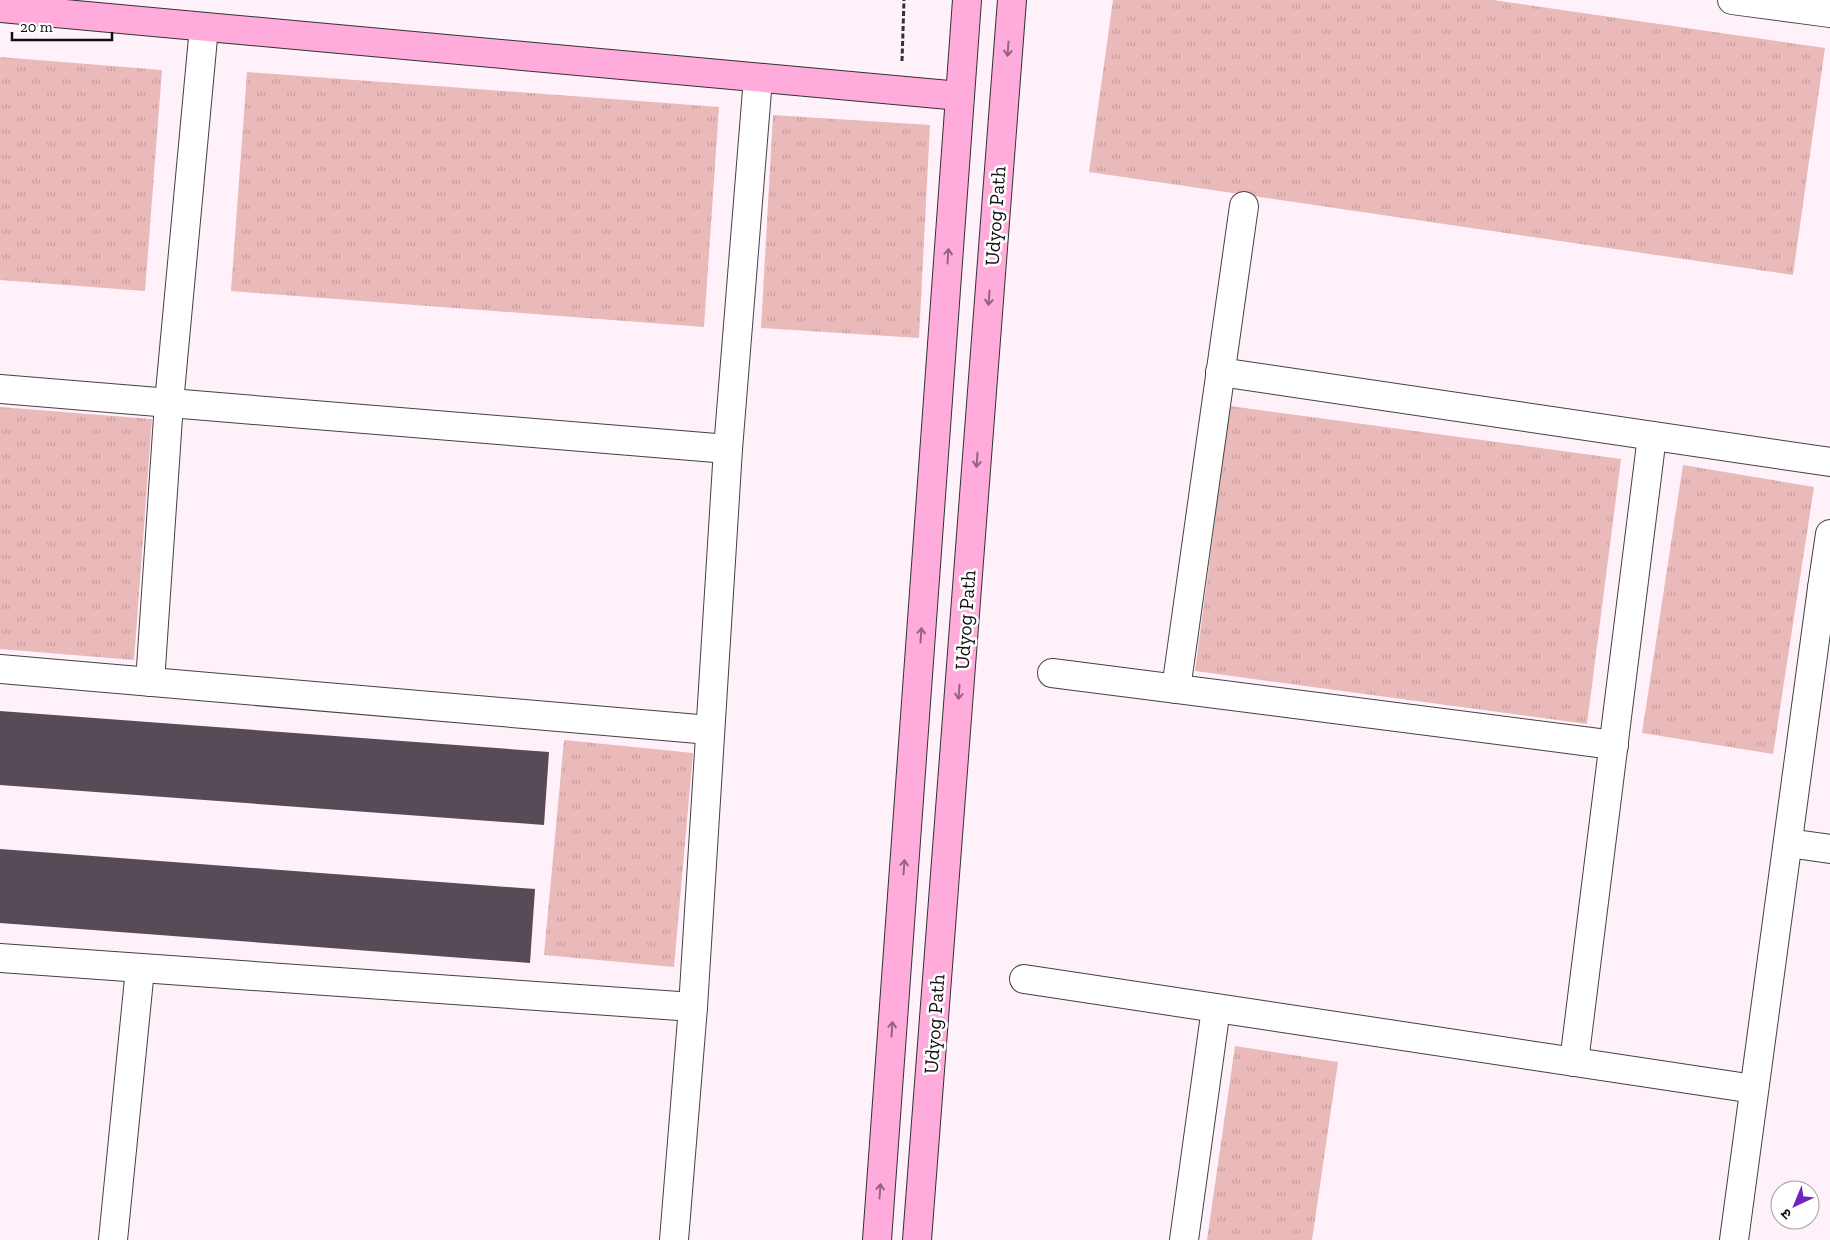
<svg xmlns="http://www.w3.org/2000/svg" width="1830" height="1240" font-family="'Zilla Slab','Noto Sans Devanagari',serif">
	<defs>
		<pattern id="park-tufts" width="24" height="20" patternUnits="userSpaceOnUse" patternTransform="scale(1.25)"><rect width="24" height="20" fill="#eab9b9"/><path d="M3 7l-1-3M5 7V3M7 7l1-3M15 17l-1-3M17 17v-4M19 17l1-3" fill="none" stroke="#c89e9e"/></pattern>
	</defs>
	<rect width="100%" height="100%" fill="#fff1fa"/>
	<!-- park -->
	<g fill="url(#park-tufts)">
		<path d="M1113 0H1493L1825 48 1793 275 1089 172Z"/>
		<path d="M0 57 162 70 145 291 0 280Z"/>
		<path d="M247 72 719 107 704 327 231 291Z"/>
		<path d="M773 115 930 125 919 338 761 328Z"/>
		<path d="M1230 406 1621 459 1587 724 1195 671Z"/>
		<path d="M0 407 152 419 134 660 0 649Z"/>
		<path d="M1683 465 1814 487 1773 754 1642 733Z"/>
		<path d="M564 740 693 753 674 967 544 955Z"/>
		<path d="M1235 1046 1338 1062 1312 1240H1207Z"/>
	</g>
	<!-- building -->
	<g fill="#574b58">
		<path d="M0 711 549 752 544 825 0 785Z"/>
		<path d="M0 849 535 889 530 963 0 923Z"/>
	</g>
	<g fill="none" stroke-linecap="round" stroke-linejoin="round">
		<!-- street casing -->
		<g stroke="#424242" stroke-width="30">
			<g id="street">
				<path d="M1732 0 1830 13"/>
				<path d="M1220 372 1830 462"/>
				<path d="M0 389 728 449"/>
				<path d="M1826 606 1822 588 1830 534"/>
				<path d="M0 669 710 730"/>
				<path d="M1052 673 1614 745"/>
				<path d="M150 682 169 403 204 27"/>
				<path d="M1176 689 1244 206"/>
				<path d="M1788 843 1830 849"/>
				<path d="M0 958 693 1007"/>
				<path d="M1024 979 1754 1089"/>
				<path d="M1574 1062 1652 436"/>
				<path d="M113 1240 140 969"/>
				<path d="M674 1240 693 1007 728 449 758 78"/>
				<path d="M1184 1240 1216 1008"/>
				<path d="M1734 1240 1822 588"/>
			</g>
		</g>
		<!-- secondary casing -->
		<g stroke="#313131" stroke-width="30">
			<g id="secondary">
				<path d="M0 8 960 96"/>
				<path d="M877 1240 967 0"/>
				<path d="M917 1240 1012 0"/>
			</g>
		</g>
		<!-- path -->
		<path stroke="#313131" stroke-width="3" stroke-dasharray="5 2.5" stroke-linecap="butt" d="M902 61 904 0"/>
		<!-- street -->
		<use href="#street" stroke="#fff" stroke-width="28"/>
		<!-- secondary -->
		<use href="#secondary" stroke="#ffacdd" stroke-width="28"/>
	</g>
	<!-- one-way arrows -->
	<defs><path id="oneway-shaft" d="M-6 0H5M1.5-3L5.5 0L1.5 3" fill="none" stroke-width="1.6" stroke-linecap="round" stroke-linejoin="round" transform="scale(1.25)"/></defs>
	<g stroke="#936580">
		<use href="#oneway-shaft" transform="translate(1008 49) rotate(94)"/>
		<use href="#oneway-shaft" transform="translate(948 256) rotate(-86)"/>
		<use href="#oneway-shaft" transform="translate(989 298) rotate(94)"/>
		<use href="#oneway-shaft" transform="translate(977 460) rotate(94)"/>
		<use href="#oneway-shaft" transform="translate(921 635) rotate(-86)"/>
		<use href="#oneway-shaft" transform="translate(959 692) rotate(94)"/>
		<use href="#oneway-shaft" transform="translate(904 867) rotate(-86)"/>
		<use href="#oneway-shaft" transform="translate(892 1029) rotate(-86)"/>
		<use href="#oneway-shaft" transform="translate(880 1191) rotate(-86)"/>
	</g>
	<g text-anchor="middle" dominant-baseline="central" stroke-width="5" stroke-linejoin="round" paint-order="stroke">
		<!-- street labels -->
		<g font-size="20" fill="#0f0f0f" stroke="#fff">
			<text transform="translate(995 216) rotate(-86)">Udyog Path</text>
			<text transform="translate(965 620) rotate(-86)">Udyog Path</text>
			<text transform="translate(934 1024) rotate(-86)">Udyog Path</text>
		</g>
	</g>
	<!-- north arrow -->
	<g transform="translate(1795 1205) rotate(224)"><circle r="24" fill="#ffffff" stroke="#9f9f9f"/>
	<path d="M0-4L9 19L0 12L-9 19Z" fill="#6f24c1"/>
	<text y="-8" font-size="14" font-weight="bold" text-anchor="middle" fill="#0f0f0f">उ</text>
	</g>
	<!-- scale -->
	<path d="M12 32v8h100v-8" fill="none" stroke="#0f0f0f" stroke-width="2.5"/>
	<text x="20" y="32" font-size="15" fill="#0f0f0f" stroke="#ffffff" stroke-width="4" paint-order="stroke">20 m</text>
</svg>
